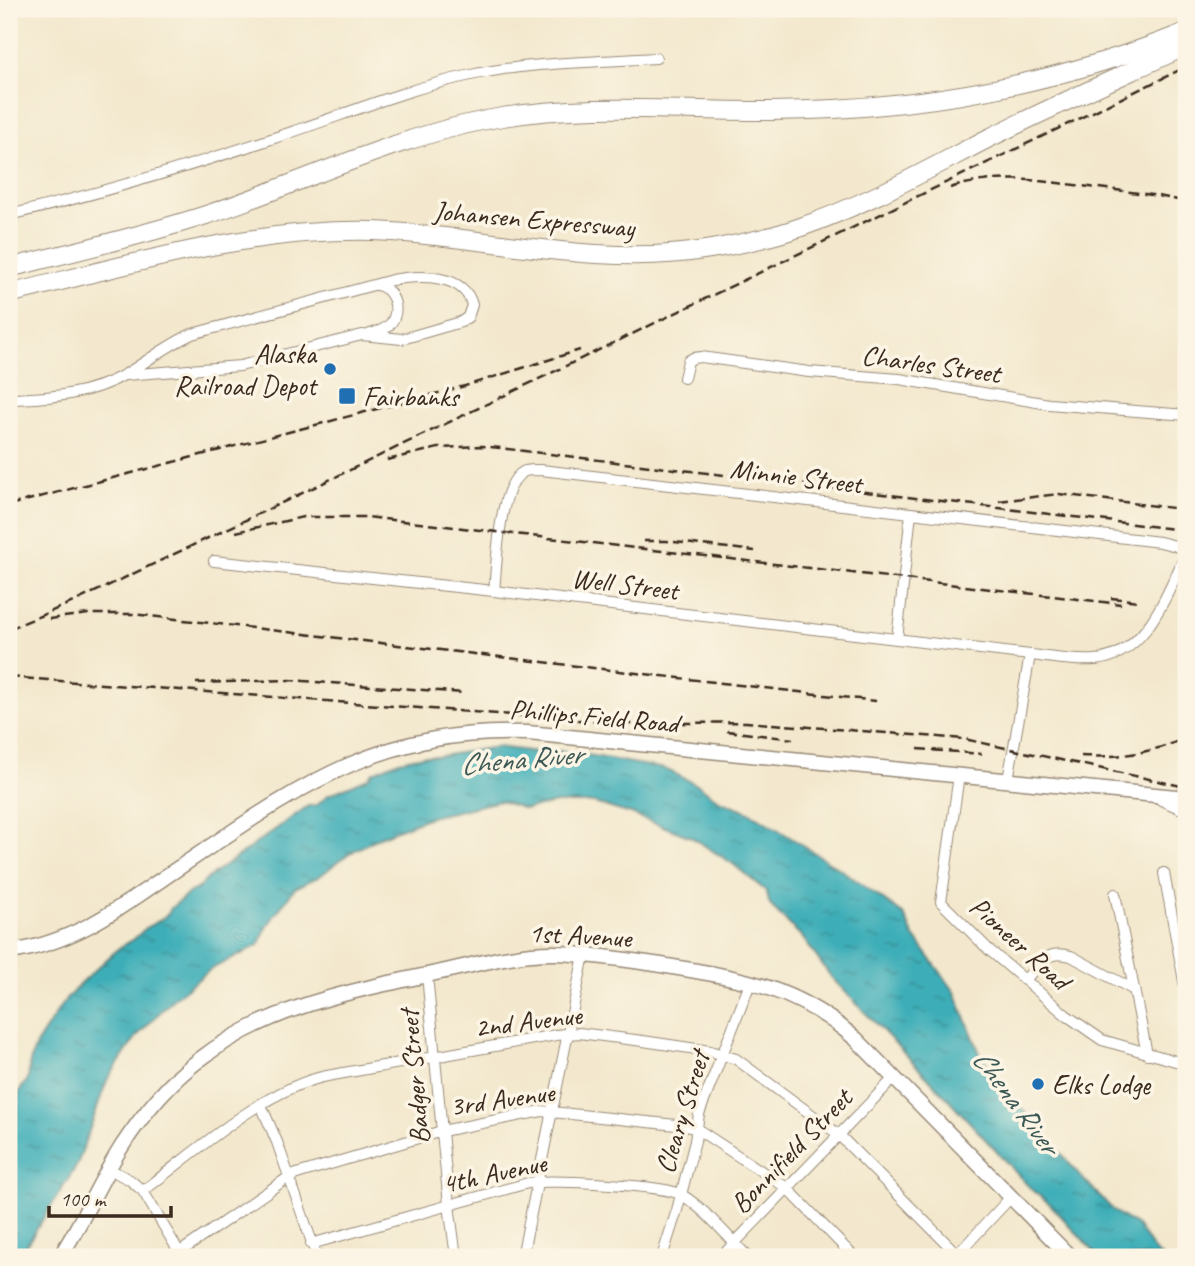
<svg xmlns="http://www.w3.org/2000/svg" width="1195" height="1266" font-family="Caveat,sans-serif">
	<defs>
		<pattern id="water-ripples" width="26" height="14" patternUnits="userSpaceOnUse" patternTransform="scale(1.75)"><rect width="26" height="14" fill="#3eaeb8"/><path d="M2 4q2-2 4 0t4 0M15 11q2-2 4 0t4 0" fill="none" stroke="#358e95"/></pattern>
	</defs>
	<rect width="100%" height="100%" fill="#fcf5e5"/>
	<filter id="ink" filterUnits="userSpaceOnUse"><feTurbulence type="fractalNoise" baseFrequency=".0143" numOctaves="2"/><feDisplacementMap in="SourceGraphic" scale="14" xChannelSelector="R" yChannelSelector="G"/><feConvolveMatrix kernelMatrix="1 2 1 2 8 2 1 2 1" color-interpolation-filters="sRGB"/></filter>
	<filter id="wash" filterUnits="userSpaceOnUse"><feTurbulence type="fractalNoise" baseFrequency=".00686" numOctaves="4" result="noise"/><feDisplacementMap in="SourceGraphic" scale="28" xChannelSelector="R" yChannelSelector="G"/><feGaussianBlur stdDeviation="1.57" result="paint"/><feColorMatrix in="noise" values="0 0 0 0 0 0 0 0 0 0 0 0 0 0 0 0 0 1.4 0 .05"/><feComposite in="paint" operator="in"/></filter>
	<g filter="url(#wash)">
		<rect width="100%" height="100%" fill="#f3e8cd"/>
		<!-- water -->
		<path fill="url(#water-ripples)" stroke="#3c6c6b" stroke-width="2" d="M497 747 547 753 560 751 577 753 665 769 698 785 717 799 749 812 785 834 843 871 904 915 913 935 955 992 981 1056 996 1078 1082 1178 1115 1212 1137 1226 1156 1253 1162 1257H1100L1096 1254 1050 1204 1033 1191 940 1090 832 978 802 937 770 905 766 891 733 864 691 837 631 814 594 803H557L525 809 500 801 430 817 381 836 348 854 320 876 295 888 267 926 259 945 211 969 174 998 137 1036 107 1080 77 1165 19 1257H9V1141L16 1123 19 1092 28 1079 30 1062 36 1045 62 1004 79 985 120 947 133 940 147 927 159 921 169 913 170 909 190 892 200 887 208 878 308 806 317 805 328 795 368 778 373 772 399 761 423 756H440Z"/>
	</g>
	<g filter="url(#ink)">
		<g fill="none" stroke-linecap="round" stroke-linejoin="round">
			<!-- street casing -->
			<g stroke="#978976" stroke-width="12">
				<g id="street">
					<path d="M9 215C99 194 187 167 274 138 339 117 404 89 471 75 532 62 595 62 656 58"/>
					<path d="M370 334C377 332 386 330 391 323 401 309 393 288 377 285"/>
					<path d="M684 378 688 361 693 358 701 357 809 372 899 379 1049 404 1186 415"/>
					<path d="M9 399C50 398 90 395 126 374 149 360 168 345 192 334L392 280C419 275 464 273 472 305L468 317 461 322 402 339 362 335 240 366 125 375"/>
					<path d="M214 561 494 591 1030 655"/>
					<path d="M494 591C497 565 498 482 525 471 529 470 537 470 541 470L1160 542 1176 546 1186 552"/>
					<path d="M897 639 911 513"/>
					<path d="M959 775 941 902 988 949 1066 1015 1102 1040 1186 1064"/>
					<path d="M1008 780 1030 655C1051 657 1073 662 1095 660 1146 656 1167 593 1186 554"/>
					<path d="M1161 800 1186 811"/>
					<path d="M1164 873 1186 992"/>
					<path d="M1115 894 1147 1054"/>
					<path d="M427 975 449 1205 456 1257"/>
					<path d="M1025 980C1041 963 1046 949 1071 956L1134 990"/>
					<path d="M261 1105 277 1142 317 1257"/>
					<path d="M109 1169 130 1180 143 1191 182 1257"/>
					<path d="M143 1191C194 1153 265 1088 327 1076L556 1035 579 1033 643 1041 710 1051 736 1059 838 1134 960 1257"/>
					<path d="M311 1244 528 1183C547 1179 667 1185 682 1195 705 1209 728 1237 748 1257"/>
					<path d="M180 1252 289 1177 300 1173 442 1131 542 1111 686 1126 697 1129 787 1188 854 1257"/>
					<path d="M522 1257 584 955"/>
					<path d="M662 1257 677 1210 695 1141 699 1114 751 981"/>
					<path d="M721 1257 894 1078"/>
					<path d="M955 1257 1011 1197"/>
				</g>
			</g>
			<!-- secondary casing -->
			<g stroke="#978976" stroke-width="17">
				<g id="secondary">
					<path d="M9 952C70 944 116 911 165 877 288 795 371 727 528 733L1186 798"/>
					<path d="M60 1257C83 1221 99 1182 122 1146 143 1114 168 1083 199 1060 269 1005 357 990 441 972 478 964 517 952 556 953 591 954 626 960 661 965 739 978 794 985 856 1039L1070 1257"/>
				</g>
			</g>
			<!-- highway casing -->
			<g stroke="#978976" stroke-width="20">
				<g id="highway">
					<path d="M9 268C75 251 143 236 209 214 304 182 403 133 503 117 591 102 681 112 770 111 913 110 1053 86 1186 32"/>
					<path d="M9 294C128 265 249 228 373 231 486 235 596 269 711 249 741 244 772 237 801 227 865 205 925 171 985 140 1051 107 1119 77 1186 46"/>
				</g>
			</g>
			<!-- street -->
			<use href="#street" stroke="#fff" stroke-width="10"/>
			<!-- secondary -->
			<use href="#secondary" stroke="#fff" stroke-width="14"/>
			<!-- highway -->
			<use href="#highway" stroke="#fff" stroke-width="18"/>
			<!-- rail -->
			<g stroke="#3b2a1e" stroke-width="2.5" stroke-dasharray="10 5" stroke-linecap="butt">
				<path d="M950 188C997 173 1042 181 1090 187 1122 191 1155 194 1186 202"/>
				<path d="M387 460 438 448 483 446 1174 529"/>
				<path d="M999 501 1059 494 1180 509"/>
				<path d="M9 505 465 386 580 350"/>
				<path d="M236 532 303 517H367L1121 604"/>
				<path d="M644 541H666L755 551"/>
				<path d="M1111 598 1139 601"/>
				<path d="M49 619 88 614H133L876 701"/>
				<path d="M9 629 78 600 296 496 1186 67"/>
				<path d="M9 677 630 724 746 722 964 739 1186 787"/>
				<path d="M196 683 290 680 465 693"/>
				<path d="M727 731 793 739"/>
				<path d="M918 749 982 754"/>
				<path d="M1081 756C1118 758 1152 753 1186 738"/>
			</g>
		</g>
	</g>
	<!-- markers -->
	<g fill="#1f6fb2" stroke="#fcf5e5" stroke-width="2.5">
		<circle cx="330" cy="369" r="7"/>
		<rect x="338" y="387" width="18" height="18" rx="3.5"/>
		<circle cx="1038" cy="1084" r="7"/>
	</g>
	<g text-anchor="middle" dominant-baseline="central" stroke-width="7" stroke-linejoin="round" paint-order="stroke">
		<!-- street labels -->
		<g font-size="28" fill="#3b2a1e" stroke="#fcf5e5">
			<text transform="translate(534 219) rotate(5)">Johansen Expressway</text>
			<text transform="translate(931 364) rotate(8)">Charles Street</text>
			<text transform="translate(796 476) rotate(7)">Minnie Street</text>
			<text transform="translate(625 584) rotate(7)">Well Street</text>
			<text transform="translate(594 716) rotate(5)">Phillips Field Road</text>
			<text transform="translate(580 935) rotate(3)">1st Avenue</text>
			<text transform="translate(1020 943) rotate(42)">Pioneer Road</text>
			<text transform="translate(528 1021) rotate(-7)">2nd Avenue</text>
			<text transform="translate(414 1077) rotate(-95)">Badger Street</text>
			<text transform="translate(502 1099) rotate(-8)">3rd Avenue</text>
			<text transform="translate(682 1112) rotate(-73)">Cleary Street</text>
			<text transform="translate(791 1151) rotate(-46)">Bonnifield Street</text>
			<text transform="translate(494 1173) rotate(-12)">4th Avenue</text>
		</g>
		<!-- poi labels -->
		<g font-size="28" fill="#3b2a1e" stroke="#fcf5e5" text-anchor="start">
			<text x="316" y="353" text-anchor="end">Alaska<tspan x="316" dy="32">Railroad Depot</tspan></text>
			<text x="363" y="396">Fairbanks</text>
			<text x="1052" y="1084">Elks Lodge</text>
		</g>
		<!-- water labels -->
		<g font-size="30" font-style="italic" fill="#3c5854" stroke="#fcf5e5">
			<text transform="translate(521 759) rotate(-5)">Chena River</text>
			<text transform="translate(1016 1101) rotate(53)">Chena River</text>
		</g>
	</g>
	<!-- margin -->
	<rect width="1195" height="1266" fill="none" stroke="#fcf5e5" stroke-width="35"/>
	<!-- scale -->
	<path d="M49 1206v10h122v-10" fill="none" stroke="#3b2a1e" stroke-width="3.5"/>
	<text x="60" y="1206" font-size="21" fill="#3b2a1e" stroke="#fcf5e5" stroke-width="5" paint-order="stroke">100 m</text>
</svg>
